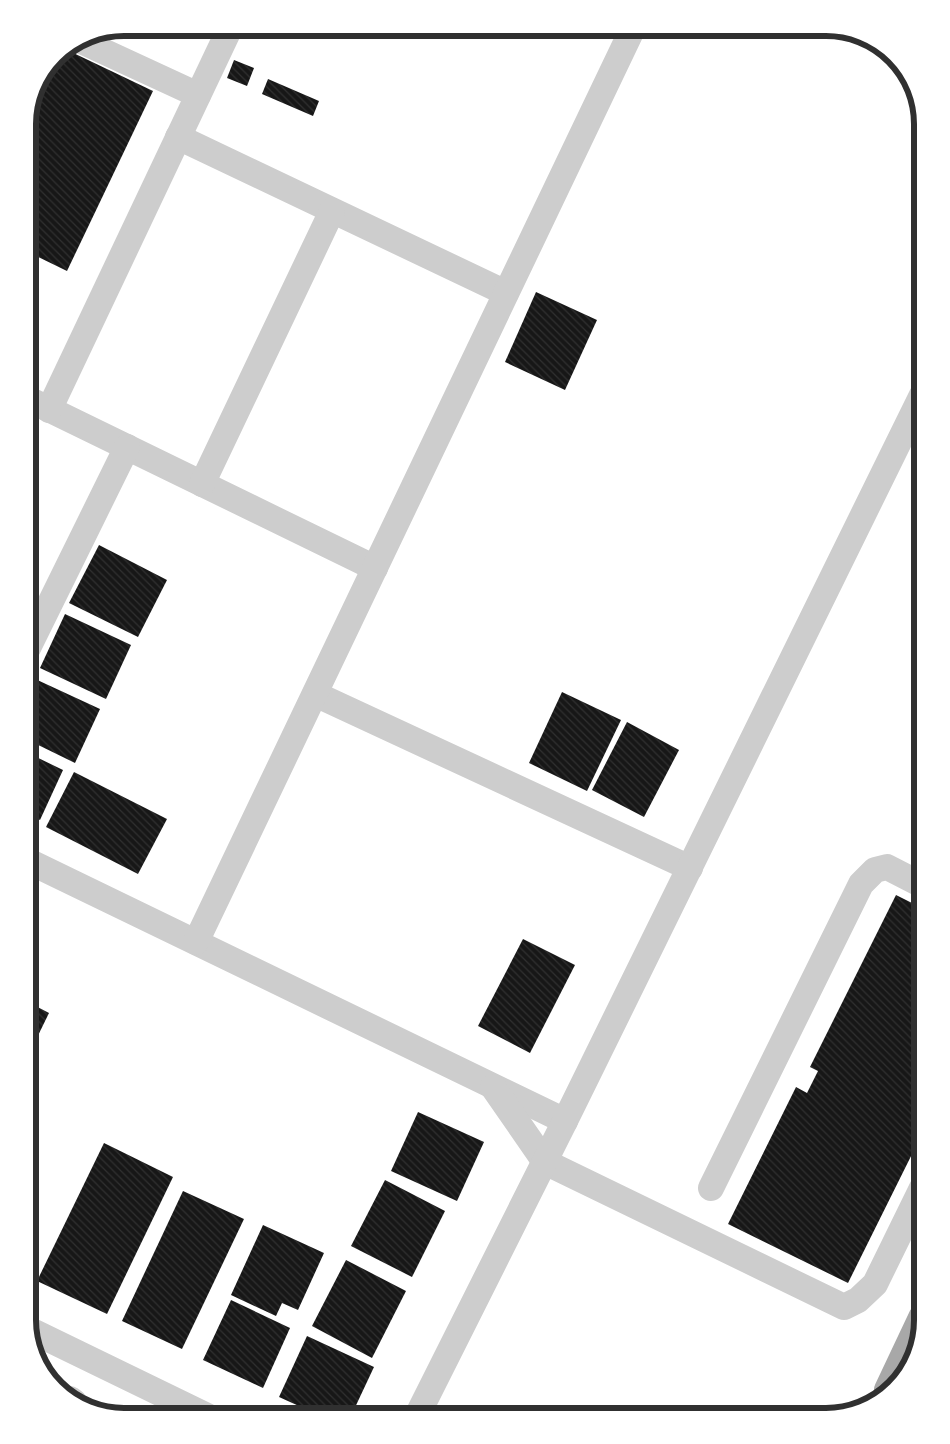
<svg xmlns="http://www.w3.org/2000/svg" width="950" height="1444" font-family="'Open Sans',sans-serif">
	<defs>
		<pattern id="building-back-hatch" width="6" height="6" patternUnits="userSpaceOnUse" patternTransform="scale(1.25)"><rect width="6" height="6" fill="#171717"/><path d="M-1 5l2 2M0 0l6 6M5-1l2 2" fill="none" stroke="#303030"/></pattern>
	</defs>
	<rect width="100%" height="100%" fill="#fff"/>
	<!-- building -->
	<g fill="url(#building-back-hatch)">
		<path d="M127 28H142L137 38 125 32Z"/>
		<path d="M65 49 153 91 67 271 28 252V118L56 56Z"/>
		<path d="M234 60 254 68 247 86 227 78Z"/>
		<path d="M268 79 319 101 313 116 262 94Z"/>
		<path d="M536 292 597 320 565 390 505 362Z"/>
		<path d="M99 545 167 580 138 637 69 603Z"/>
		<path d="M65 614 131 645 106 699 40 668Z"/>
		<path d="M33 678 100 709 75 763 28 740V689Z"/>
		<path d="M562 692 621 720 587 791 529 763Z"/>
		<path d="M627 722 679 750 644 817 592 790Z"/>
		<path d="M28 753 63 770 40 820 28 814Z"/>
		<path d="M74 772 167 819 138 874 46 827Z"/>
		<path d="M896 895 922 908V1134L848 1283 728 1224 796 1087 807 1093 818 1071 810 1067Z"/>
		<path d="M523 939 575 965 530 1053 478 1026Z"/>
		<path d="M28 1002 49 1013 28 1056Z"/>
		<path d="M418 1112 484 1142 457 1201 391 1171Z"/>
		<path d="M104 1143 173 1177 107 1314 37 1281Z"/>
		<path d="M385 1180 445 1211 412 1277 351 1246Z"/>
		<path d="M183 1191 244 1219 182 1349 122 1321Z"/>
		<path d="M263 1225 324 1253 298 1310 282 1303 276 1316 231 1295Z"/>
		<path d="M346 1260 406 1291 372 1358 312 1326Z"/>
		<path d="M231 1300 290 1328 263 1388 203 1360Z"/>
		<path d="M307 1336 374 1367 351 1416H321L279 1397Z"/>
	</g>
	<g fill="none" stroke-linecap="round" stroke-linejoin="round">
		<!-- minor -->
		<g stroke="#cdcdcd" stroke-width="26">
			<path d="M79 40 198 95"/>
			<path d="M178 137 506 293"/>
			<path d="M28 399 375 568"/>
			<path d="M49 410 230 28"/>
			<path d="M202 484 332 211"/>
			<path d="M28 648 127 447"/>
			<path d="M315 694 690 868"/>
			<path d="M28 861 565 1121"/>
			<path d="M196 942 633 28"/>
			<path d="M493 1087 545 1162 844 1307 858 1300 875 1284 922 1188"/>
			<path d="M711 1188 861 884 875 870 887 867 922 885"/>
			<path d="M30 1330 207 1416"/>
			<path d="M70 1399 74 1402"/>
			<path d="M417 1416 565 1121 922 395"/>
		</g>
		<!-- major -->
		<path stroke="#a8a8a8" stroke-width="28" d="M888 1390 922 1318"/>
	</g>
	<!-- crop -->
	<path d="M0 0H950V1444H0ZM124 36H826A88 88 0 0 1 914 124V1320A88 88 0 0 1 826 1408H124A88 88 0 0 1 36 1320V124A88 88 0 0 1 124 36Z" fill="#fff" fill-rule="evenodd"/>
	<path fill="none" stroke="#303030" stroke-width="6" d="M124 36H826A88 88 0 0 1 914 124V1320A88 88 0 0 1 826 1408H124A88 88 0 0 1 36 1320V124A88 88 0 0 1 124 36Z"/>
</svg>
